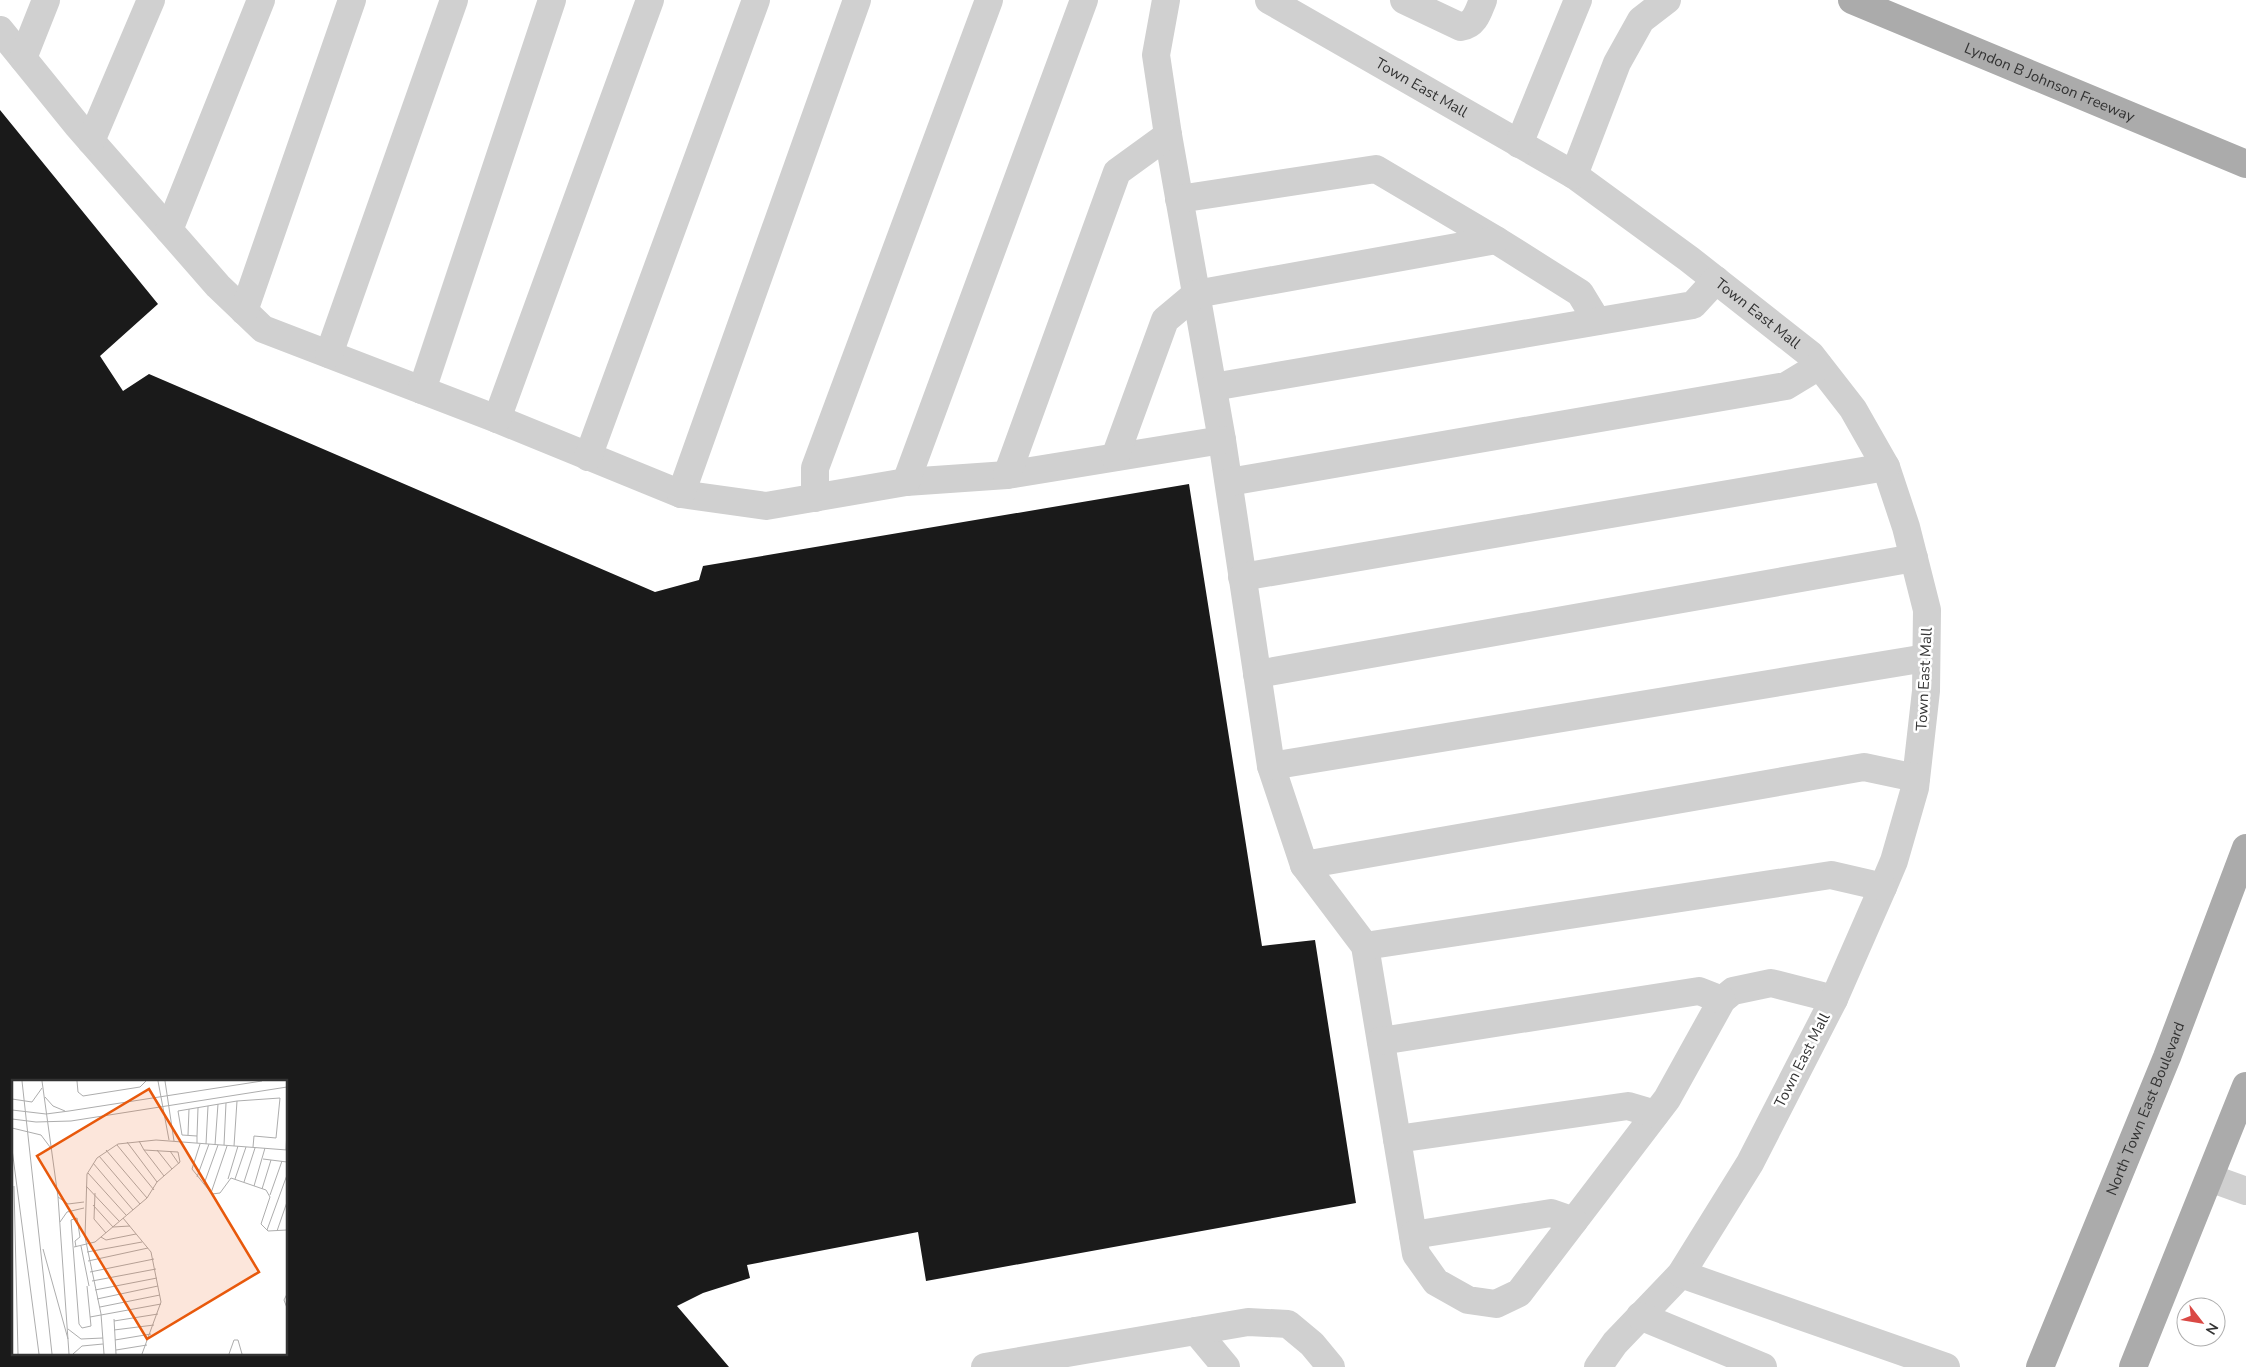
<svg xmlns="http://www.w3.org/2000/svg" width="2246" height="1367" font-family="'Nunito Sans',sans-serif">
	<rect width="100%" height="100%" fill="#fff"/>
	<!-- building -->
	<path fill="#1a1a1a" fill-rule="evenodd" d="M0 110 158 304 100 356 123 391 149 374 655 592 699 580 703 566 1189 484 1262 946 1315 940 1356 1203 926 1281 918 1232 747 1265 750 1278 703 1293 677 1306 729 1367H0ZM14 1081H286V1353H14Z"/>
	<g fill="none" stroke-linecap="round" stroke-linejoin="round">
		<!-- minor -->
		<g stroke="#d0d0d0" stroke-width="28">
			<path d="M1166 0 1156 55 1168 135 1222 440 1271 766 1304 865 1365 946 1416 1254 1436 1282 1468 1300 1496 1304 1519 1293 1667 1099 1722 1000 1733 991 1771 983 1834 999"/>
			<path id="s1" d="M1269 0 1574 175 1689 259 1811 355 1853 409 1886 467 1906 527 1927 610 1926 691 1915 788 1894 861 1883 887 1834 999 1750 1163 1681 1274 1615 1343 1598 1367"/>
			<path d="M1404 0 1461 27C1475 25 1478 12 1483 0"/>
			<path d="M0 30 77 125 169 230 218 286 263 329 497 419 681 494 766 506 906 482 1007 475 1222 440"/>
			<path d="M23 58 46 0"/>
			<path d="M91 141 151 0"/>
			<path d="M1519 144 1578 0"/>
			<path d="M1574 175 1617 63 1641 20 1667 0"/>
			<path d="M1179 199 1376 169 1496 240 1580 293 1597 321"/>
			<path d="M169 230 261 0"/>
			<path d="M244 311 352 0"/>
			<path d="M329 354 454 0"/>
			<path d="M1213 387 1693 305 1716 280"/>
			<path d="M422 390 552 0"/>
			<path d="M497 419 650 0"/>
			<path d="M588 457 756 0"/>
			<path d="M1115 457 1165 320 1196 294 1496 240"/>
			<path d="M1007 475 1117 172 1168 135"/>
			<path d="M906 482 1084 0"/>
			<path d="M1229 482 1786 386 1819 366"/>
			<path d="M681 494 857 0"/>
			<path d="M815 498V468L989 0"/>
			<path d="M1242 577 1886 467"/>
			<path d="M1257 674 1914 558"/>
			<path d="M1271 766 1926 658"/>
			<path d="M1304 865 1864 767 1916 778"/>
			<path d="M1365 946 1831 875 1883 887"/>
			<path d="M1381 1041 1699 991 1722 1000"/>
			<path d="M1397 1139 1628 1106 1655 1114"/>
			<path d="M2210 1178 2246 1191"/>
			<path d="M1413 1235 1551 1213 1574 1221"/>
			<path d="M1681 1274 1946 1367"/>
			<path d="M1640 1316 1763 1367"/>
			<path d="M1196 1331 1226 1367"/>
			<path d="M985 1367 1248 1322 1288 1324 1312 1344 1331 1367"/>
		</g>
		<!-- major -->
		<g stroke="#ababab" stroke-width="28">
			<path id="s2" d="M1852 0 2246 164"/>
			<path id="s3" d="M2040 1367 2167 1057 2246 848"/>
			<path d="M2133 1367 2246 1086"/>
		</g>
	</g>
	<g text-anchor="middle" dominant-baseline="central" stroke-width="5" stroke-linejoin="round" paint-order="stroke">
		<!-- street labels -->
		<g font-size="15" fill="#333" stroke="#fff">
			<text stroke="none"><textPath href="#s2" startOffset="214">Lyndon B Johnson Freeway</textPath></text>
			<text stroke="none"><textPath href="#s1" startOffset="176">Town East Mall</textPath></text>
			<text stroke="none"><textPath href="#s1" startOffset="582">Town East Mall</textPath></text>
			<text transform="translate(1924 679) rotate(-87)">Town East Mall</text>
			<text transform="translate(1802 1060) rotate(-63)">Town East Mall</text>
			<text stroke="none"><textPath href="#s3" startOffset="279">North Town East Boulevard</textPath></text>
		</g>
	</g>
	<!-- overview -->
	<g transform="translate(12 1080)">
		<rect width="275" height="275" fill="#fff"/>
		<path fill="none" stroke="#adadad" stroke-width="1" d="M10 1 40 274M30 1 46 117 57 274M65 1 66 12 71 16 128 7 134 1M146 1 157 60M153 1 162 61M33 17 41 26 53 31M0 19 20 22 30 8M0 30 34 34 57 31 250 1M0 39 24 42 59 41 275 7M0 48 29 55 38 67M176 55 177 29M185 56 186 28M115 62 145 102M185 63V56L170 55 166 31 225 21M188 64 180 89 200 114 208 113 219 98 254 110 258 117 249 144 256 151 275 150M194 64 196 26M105 65 142 110M203 65 206 24M212 65 214 23M222 66 225 21 268 18 264 58 242 56 241 67M0 69 27 274M94 70 135 118M132 70 152 96M145 70 160 89M274 70 275 50M158 71 167 84M87 76 128 124M251 79 275 82M81 83 121 130M76 93 114 135M185 97 197 64M216 99 226 66M223 99 234 67M232 102 243 68M192 104 206 65M2 106 6 274M74 106 107 141M242 106 253 68M250 109 259 80M83 113 82 139 94 153M199 113 215 66M258 115 270 81M46 117 56 124 72 122M81 125 101 147 118 146M111 138 139 172 149 222 130 274M48 142 55 132 72 128M255 150 275 95M265 151 275 122M89 157 94 160 124 154M69 166 77 206M62 167 83 162 135 118 145 102 168 82 166 72 132 70 127 61M64 167 63 161 68 157 65 138 59 140 67 244 70 248 79 246 75 206M31 169 56 259M75 172 130 162M76 181 136 168M78 192 142 179M80 201 144 189M83 210 145 198M275 214 272 220 275 228M85 219 146 206M88 227 148 215M78 237 149 224M102 239 104 274M102 241 146 234M56 249 69 259 91 258M102 250 142 245M103 260 139 254M104 270 135 265M61 274 70 266 91 264M92 274 89 234 73 157 75 94 85 78 106 64 144 60 275 70M217 274 222 260H226L230 274"/>
		<path fill="#e8590c" fill-opacity="0.15" stroke="#e8590c" stroke-width="2.5" d="M137 9 247 192 135 259 25 76Z"/>
		<rect width="275" height="275" fill="none" stroke="#333" stroke-width="2.5"/>
	</g>
	<!-- north arrow -->
	<g transform="translate(2201 1322) rotate(121)"><circle r="24" fill="#ffffff" stroke="#adadad"/>
	<path d="M0-4L9 19L0 12L-9 19Z" fill="#da4945"/>
	<text y="-8" font-size="14" font-weight="bold" text-anchor="middle" fill="#333333">N</text>
	</g>
</svg>
